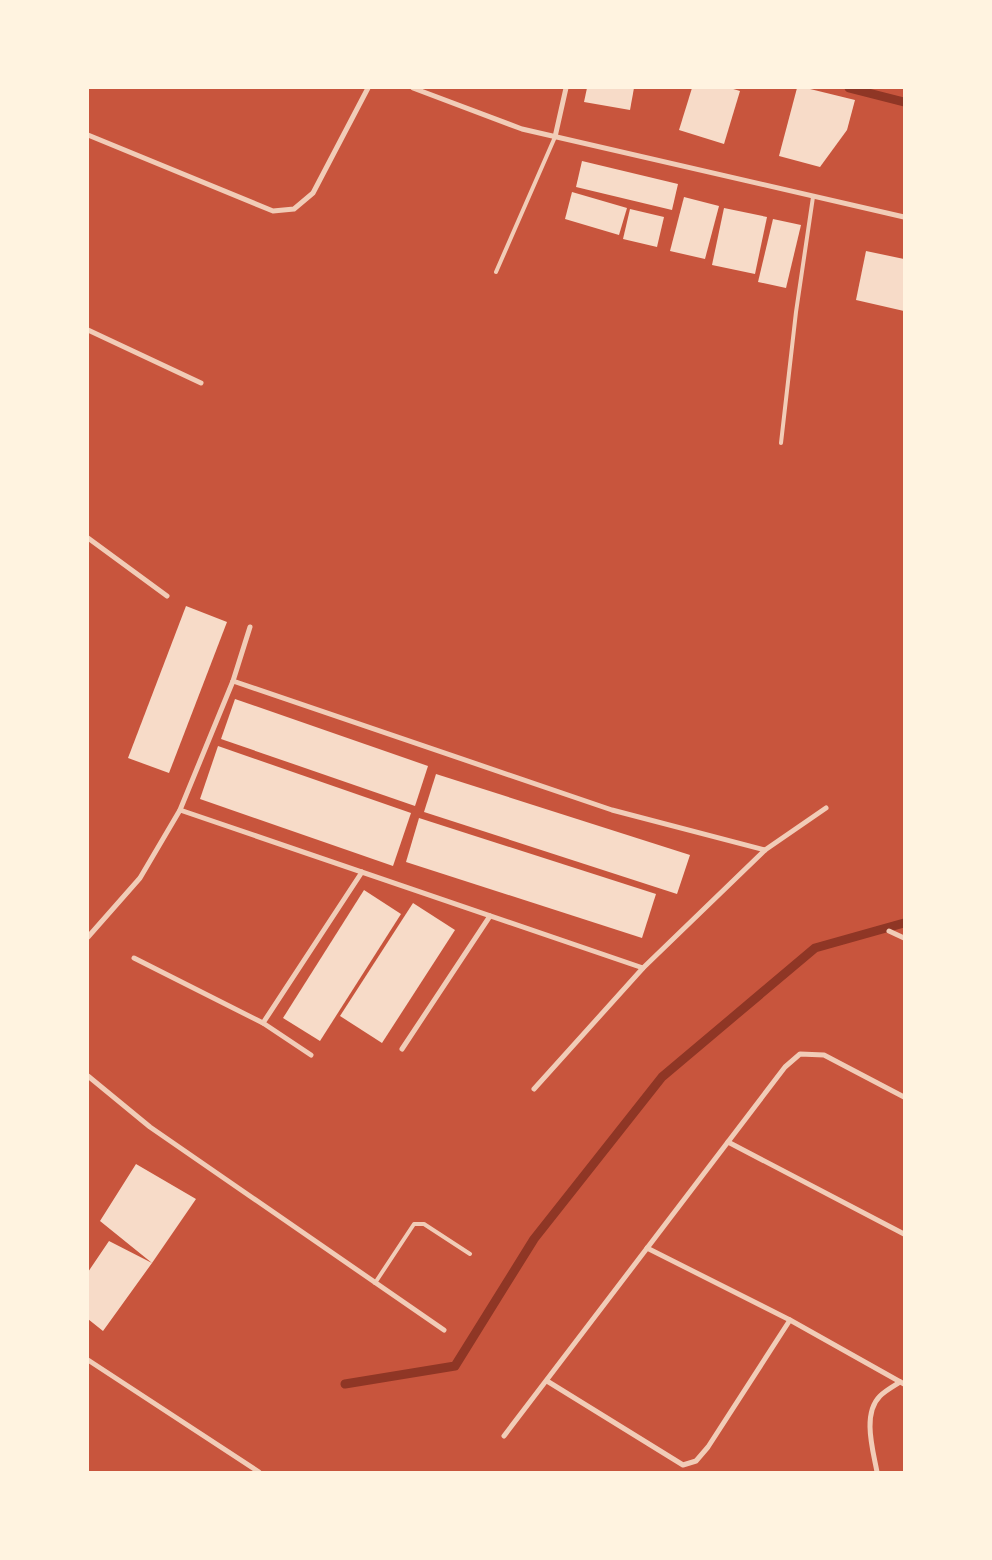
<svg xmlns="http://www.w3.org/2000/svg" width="992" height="1560" font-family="Manrope,sans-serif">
	<rect width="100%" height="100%" fill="#c8553d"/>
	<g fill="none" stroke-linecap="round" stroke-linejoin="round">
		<!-- stream -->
		<g stroke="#8f3625" stroke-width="9">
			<path d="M849 88 904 102"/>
			<path d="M345 1384 455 1366 534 1239 662 1077 815 948 904 923"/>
		</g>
	</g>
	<!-- building -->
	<g fill="#f7dbc8">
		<path d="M587 88H634L630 110 584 102Z"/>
		<path d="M692 88H730L740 91 724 144 679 130Z"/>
		<path d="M797 88H806L855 100 847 130 820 167 779 156Z"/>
		<path d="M582 161 678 184 672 210 576 187Z"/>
		<path d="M572 192 627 208 619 235 565 219Z"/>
		<path d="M684 197 719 206 705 259 670 251Z"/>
		<path d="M724 208 767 217 755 274 712 265Z"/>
		<path d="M630 209 664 217 657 247 623 239Z"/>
		<path d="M773 219 801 225 786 288 758 282Z"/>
		<path d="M866 251 904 259V311L856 300Z"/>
		<path d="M186 606 227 622 169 773 128 758Z"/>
		<path d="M235 699 428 766 415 806 221 739Z"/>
		<path d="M218 746 411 813 393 866 200 799Z"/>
		<path d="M436 774 690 855 677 894 424 812Z"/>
		<path d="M419 818 656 894 642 938 406 862Z"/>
		<path d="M364 890 401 914 320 1041 283 1018Z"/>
		<path d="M413 903 455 930 382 1043 340 1016Z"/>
		<path d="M136 1164 196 1199 152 1263 103 1331 88 1319V1272L109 1241 152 1263 100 1221Z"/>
	</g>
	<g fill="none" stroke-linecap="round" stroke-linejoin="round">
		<!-- service -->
		<g stroke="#f1ccb7" stroke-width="4">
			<path d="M496 272 555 137"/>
			<path d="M781 443 796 312 813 197"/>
			<path d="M375 1283 414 1224H424L470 1254"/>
		</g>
		<!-- minor -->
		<g stroke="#f1ccb7" stroke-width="5">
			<path d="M413 88 522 129 904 217"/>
			<path d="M88 135 273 211 294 209 313 193 368 88"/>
			<path d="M555 137 566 88"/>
			<path d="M88 330 201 383"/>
			<path d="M88 538 167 596"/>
			<path d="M233 681 612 810 765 850"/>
			<path d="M180 810 643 968"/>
			<path d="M889 931 904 938"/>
			<path d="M88 937 140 878 180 810 233 681 250 627"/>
			<path d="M134 958 263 1023 311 1055"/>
			<path d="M263 1023 362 872"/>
			<path d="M402 1049 490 916"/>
			<path d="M88 1076 150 1127 444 1330"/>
			<path d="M534 1089 643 968 765 850 826 808"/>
			<path d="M728 1142 904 1234"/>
			<path d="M647 1248 790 1320 904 1384"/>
			<path d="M88 1360 259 1472"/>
			<path d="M547 1381 683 1465 696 1461 708 1447 790 1320"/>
			<path d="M504 1436 785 1067 800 1054 824 1055 904 1097"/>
			<path d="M877 1472C873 1450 862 1414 880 1396 886 1390 894 1386 900 1382"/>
		</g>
	</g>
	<!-- border -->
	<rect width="992" height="1560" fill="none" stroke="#fff3e0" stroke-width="178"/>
</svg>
